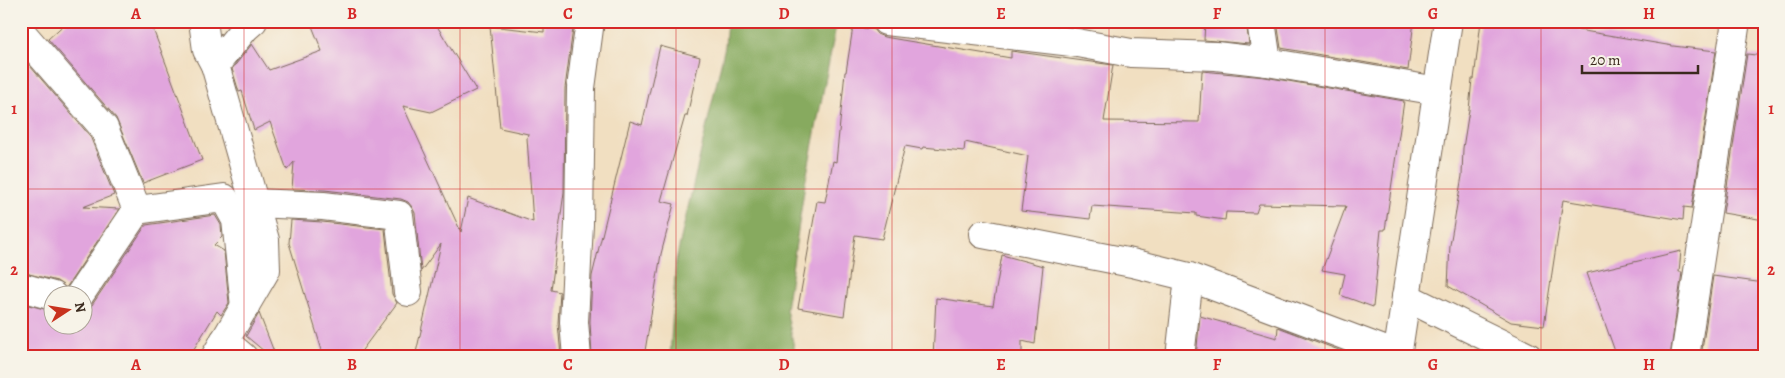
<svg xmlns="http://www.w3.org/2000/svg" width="1785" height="378" font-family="Alegreya,serif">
	<rect width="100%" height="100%" fill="#f7f3e8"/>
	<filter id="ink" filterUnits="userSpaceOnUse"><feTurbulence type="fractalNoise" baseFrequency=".02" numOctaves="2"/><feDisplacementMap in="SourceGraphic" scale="10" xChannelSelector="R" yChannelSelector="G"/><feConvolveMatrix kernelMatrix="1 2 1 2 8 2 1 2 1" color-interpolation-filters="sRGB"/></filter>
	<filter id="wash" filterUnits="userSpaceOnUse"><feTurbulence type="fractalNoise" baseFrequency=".0096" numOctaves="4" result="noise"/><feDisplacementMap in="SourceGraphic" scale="20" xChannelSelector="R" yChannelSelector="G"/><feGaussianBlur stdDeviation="1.12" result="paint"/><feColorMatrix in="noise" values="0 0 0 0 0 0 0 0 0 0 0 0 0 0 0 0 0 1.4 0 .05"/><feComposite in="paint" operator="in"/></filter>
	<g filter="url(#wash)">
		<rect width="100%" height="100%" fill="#f1dfc1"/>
		<!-- forest -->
		<path fill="#87aa5e" stroke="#616a3e" d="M727 21H837L805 184 786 309 796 357H670L676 260 725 46Z"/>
		<g id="blocks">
			<!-- building -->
			<g fill="#e1a5dd">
				<path d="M68 21H150L202 160 143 183 116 118 48 39Z"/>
				<path d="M310 21H434L476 90 431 112 403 106 461 232 468 198 533 222 527 138 528 134 500 128 490 26 544 32V21H574L565 88 564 192 551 290 560 292 558 323 561 357H491L465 354 464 357H415L441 244 421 271 415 213 412 207 408 202 401 199 325 190 292 189 294 162 287 170 270 122 254 130 242 91 239 92 232 69 252 44 269 70 322 51Z"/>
				<path d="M1205 21H1246L1249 44 1204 40Z"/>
				<path d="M1277 21H1414L1408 70 1281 48Z"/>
				<path d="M1481 21H1580L1578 30 1673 46 1716 51 1692 208 1684 207 1683 220 1563 200 1544 326 1511 322 1448 286 1450 245 1462 176 1463 148 1469 110 1472 79H1474Z"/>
				<path d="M853 27 873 29 877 34 884 37 1011 58V51L1113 65 1104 121 1199 122 1202 71 1265 77 1404 101 1385 230H1381L1373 307 1340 295 1345 274 1322 270 1346 206 1259 204 1256 213 1226 212 1225 220 1196 216V213L1092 206 1090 219 1021 211 1028 156 965 142 964 151 923 147 922 149 905 146 882 239 855 235 844 316 798 308 817 201 825 202 833 161 836 162 845 72H846Z"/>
				<path d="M660 46 700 57 687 116H685L661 201 674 204 661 254 644 357H592L590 322 592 276 630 121 642 125Z"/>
				<path d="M1747 54 1764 56V220L1723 213Z"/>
				<path d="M24 59 90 136 114 195 83 207 119 209 66 288 57 281 21 272V61Z"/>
				<path d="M215 215 221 225 222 237 214 245 224 251 229 303 221 315 217 311 189 357H21V303L52 311V326H82V311L92 305 146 225Z"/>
				<path d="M291 220 322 222 385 229 392 294 397 303 357 357H324L289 243Z"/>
				<path d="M1681 251 1679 272H1682L1670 357H1617L1587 273Z"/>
				<path d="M1002 255 1043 266 1035 344 1022 341V357H933L936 298 993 306Z"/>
				<path d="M1713 276 1764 283V357H1701Z"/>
				<path d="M259 313 276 357H271L246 336Z"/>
				<path d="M1200 316 1277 338 1278 327 1357 357H1196Z"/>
			</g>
		</g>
	</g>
	<g filter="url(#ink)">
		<use href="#blocks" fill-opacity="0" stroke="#7b6957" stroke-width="1"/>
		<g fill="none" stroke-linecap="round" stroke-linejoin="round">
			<!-- minor casing -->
			<g stroke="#7b6957" stroke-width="30">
				<g id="minor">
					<path d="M203 21 207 50 215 65"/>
					<path d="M886 21 1072 42 1131 53 1216 56 1267 62 1438 91"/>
					<path d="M1261 21 1267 62"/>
					<path d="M21 32 104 128 137 210"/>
					<path d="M254 203 323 206 399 215 408 292"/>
					<path d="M983 234 1132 263 1189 277 1397 355"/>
					<path d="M21 287 53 296"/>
					<path d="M79 296 137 210 224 198 236 220 245 307"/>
					<path d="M1406 297 1528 357"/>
					<path d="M224 341 243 357"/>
					<path d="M215 357 266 270 265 240 215 65 245 28 253 21"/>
					<path d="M577 357 574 322 579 224 581 88 590 21"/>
					<path d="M1180 357 1189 277"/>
					<path d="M1397 357 1448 21"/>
					<path d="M1685 357 1736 21"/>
				</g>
			</g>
			<!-- minor -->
			<use href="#minor" stroke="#fff" stroke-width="28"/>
		</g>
	</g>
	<!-- grid -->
	<path fill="none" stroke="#d62828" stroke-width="1" stroke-opacity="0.55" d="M244 21V357M460 21V357M676 21V357M892 21V357M1109 21V357M1325 21V357M1541 21V357M21 189H1764"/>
	<!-- margin -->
	<rect width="1785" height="378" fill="none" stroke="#f7f3e8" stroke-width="55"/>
	<!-- north arrow -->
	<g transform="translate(68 310) rotate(78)"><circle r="24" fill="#f7f3e8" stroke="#aca397"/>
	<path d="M0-4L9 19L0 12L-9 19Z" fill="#c8321e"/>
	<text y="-8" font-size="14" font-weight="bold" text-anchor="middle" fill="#3b2a1e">N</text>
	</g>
	<!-- scale -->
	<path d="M1582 65v8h116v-8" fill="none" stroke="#3b2a1e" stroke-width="2.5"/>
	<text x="1590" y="65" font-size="15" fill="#3b2a1e" stroke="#f7f3e8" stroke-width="4" paint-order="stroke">20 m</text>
	<rect x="28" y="28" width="1730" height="322" fill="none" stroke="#d62828" stroke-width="2"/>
	<g font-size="16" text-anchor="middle" font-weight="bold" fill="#d62828">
		<text x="136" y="19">A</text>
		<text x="352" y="19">B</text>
		<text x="568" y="19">C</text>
		<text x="784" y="19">D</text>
		<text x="1001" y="19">E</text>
		<text x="1217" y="19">F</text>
		<text x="1433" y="19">G</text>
		<text x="1649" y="19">H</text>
		<text x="14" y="114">1</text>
		<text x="1771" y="114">1</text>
		<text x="14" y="275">2</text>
		<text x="1771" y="275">2</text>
		<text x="136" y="370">A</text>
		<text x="352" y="370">B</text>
		<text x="568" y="370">C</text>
		<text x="784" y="370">D</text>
		<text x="1001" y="370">E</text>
		<text x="1217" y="370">F</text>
		<text x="1433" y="370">G</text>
		<text x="1649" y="370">H</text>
	</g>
</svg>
